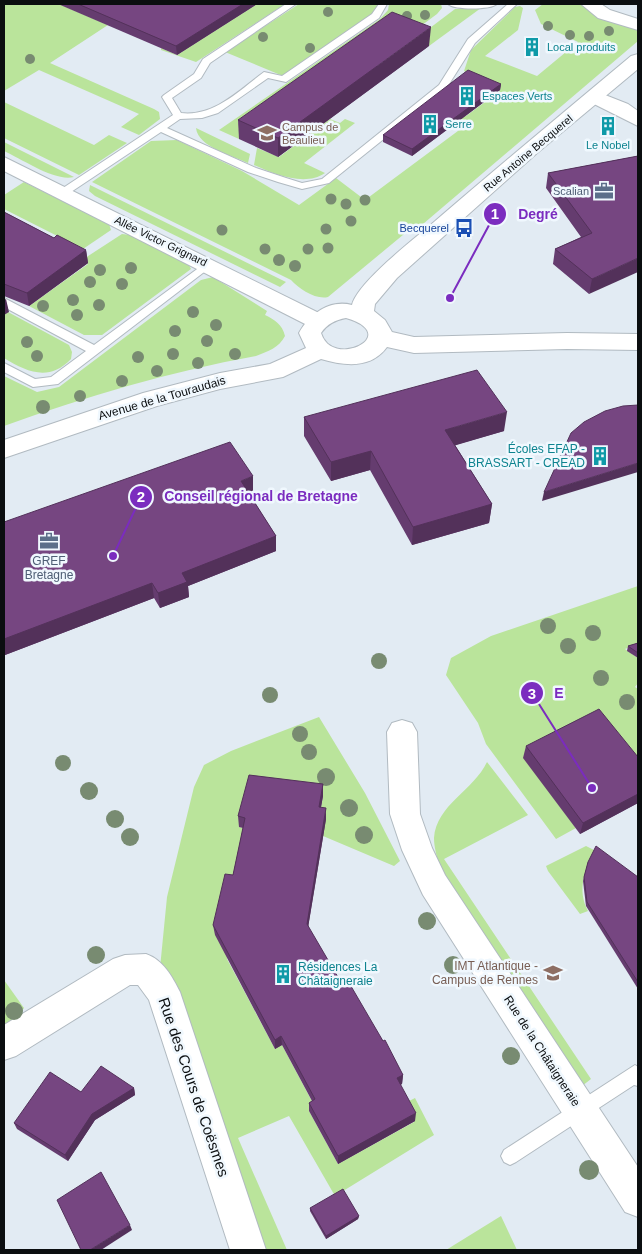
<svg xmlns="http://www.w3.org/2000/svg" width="642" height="1254" font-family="Arial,sans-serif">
	<rect width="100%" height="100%" fill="#e2ebf3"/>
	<!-- green -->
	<g fill="#bae49b">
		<path d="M4 4H59L108 25 50 63 154 109 159 112 160 119 139 135 121 127 139 114 39 70 4 91Z"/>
		<path d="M257 4H285L196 62 161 50V48L177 55Z"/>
		<path d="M299 4H378L375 12 283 76 225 52Z"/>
		<path d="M389 4H441L442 8 437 14 406 37 239 139 219 130 380 19 388 10Z"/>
		<path d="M543 4H582L597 16 638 30V41L423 224 415 225 328 297C316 300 299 289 291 280L92 182 151 141 177 140 242 171 299 205 336 178 365 200 466 125 426 107 433 102 466 116 500 91 464 71 471 50 515 7 520 6 523 8 518 30 485 56 537 76 578 42 541 24 535 10Z"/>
		<path d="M481 8 429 46 414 40 455 9Z"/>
		<path d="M4 102 94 145 109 135 127 143 79 175 4 138Z"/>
		<path d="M330 119 340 123 345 119 355 123 304 163 325 173C305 187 274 174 254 165L257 148 279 157Z"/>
		<path d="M196 128 250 154 248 163C233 156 198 147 196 128Z"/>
		<path d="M4 142 74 177C55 182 22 159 4 151Z"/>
		<path d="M24 182 109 224 111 230 83 249 4 209V195Z"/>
		<path d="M90 185 286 282 280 287 95 196 89 191Z"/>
		<path d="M122 234 130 235 189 265 191 269 102 335H84L29 306 88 264 82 260Z"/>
		<path d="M213 277 267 311 265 315C275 320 282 324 285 336 279 348 268 351 256 356 169 372 87 396 4 426V376L37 392 59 387 201 280Z"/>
		<path d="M8 312 69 345 72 352 71 359C49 382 27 372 4 358V315Z"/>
		<path d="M638 586V646L635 645 625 649 638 658V683L635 687 638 689V773L524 758 576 828 556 839 486 744 478 723 446 675 451 658 491 636Z"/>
		<path d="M319 717 365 793 400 861 394 866 323 836 319 818 323 796 240 827 246 829 227 959 275 1049 282 1045 315 1107 309 1111 338 1164 414 1122 405 1103 415 1098 434 1135 335 1196 289 1116 238 1138 287 1250H264L239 1173 160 968 167 897 194 787 204 765 231 751Z"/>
		<path d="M487 762 528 815 444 859 591 1079 582 1086 439 866C437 857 434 847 434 838 436 805 474 790 487 762Z"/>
		<path d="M586 846 596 851C584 870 577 890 588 911L580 914 548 871 546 866Z"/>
		<path d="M4 980 24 1008 10 1027 4 1031Z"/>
		<path d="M501 1216 517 1250H446Z"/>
	</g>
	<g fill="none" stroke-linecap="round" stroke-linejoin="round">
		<!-- lane casing -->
		<g stroke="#b1bac1" stroke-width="2">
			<g id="lane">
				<path d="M286 4H296L210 63 201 78 172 98 181 113C214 117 240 90 264 72L282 76 372 14 379 4H387L379 18 286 82 268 78 218 113 202 118 180 119 167 128 256 168 286 178 302 183 322 179 439 85 468 39 508 4H517L475 43 446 89 329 183 302 189 278 182 248 172 161 132 68 194H60V190L173 115 162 97 164 95 194 74 203 59Z"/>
				<path d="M448 4H497C490 10 454 10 448 4Z"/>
				<path d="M208 261 213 264 212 266 58 384 33 387 4 372V363L35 379 51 377 86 351 4 307V298L94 345Z"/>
				<path d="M635 1065 638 1067V1086L634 1085 516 1162 510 1165 504 1162 501 1156 504 1150Z"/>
			</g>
		</g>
		<!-- street casing -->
		<g stroke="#b1bac1" stroke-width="2">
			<g id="street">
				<path d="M581 4H601L610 10 638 19V30L598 18Z"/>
				<path d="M595 91 628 104 638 111V126L588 101 585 97 588 93Z"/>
				<path d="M4 157 325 316 328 321 325 326 317 328 309 326 4 171Z"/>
				<path d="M402 720 412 723 417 732 420 814 432 848 445 875 638 1167V1217L625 1212 423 895 402 850 390 814 387 732 392 723Z"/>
				<path d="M146 954C163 960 172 976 180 992L266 1250H230L149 1000 138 985H130L16 1056 4 1060V1025L113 959 125 955Z"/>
			</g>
		</g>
		<!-- secondary casing -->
		<g stroke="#b1bac1" stroke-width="2">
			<path id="secondary" d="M638 54V69L536 154 397 278 375 304 374 311 385 320 392 332 414 337 567 333 638 334V350L567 349 414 353 387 347C371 369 345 366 321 359L283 377 220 389 157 406 4 458V440L143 393 220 373 270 364 306 348 299 333C309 314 330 299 352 305 357 283 415 238 434 222 499 166 565 111 631 56ZM346 318C404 335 332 370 321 333 327 324 335 320 346 318Z"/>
		</g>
		<!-- lane -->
		<use href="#lane" fill="#fff" fill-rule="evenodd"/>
		<!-- street -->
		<use href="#street" fill="#fff" fill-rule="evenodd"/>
		<!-- secondary -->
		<use href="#secondary" fill="#fff" fill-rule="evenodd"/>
	</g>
	<!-- trees -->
	<g fill="#788b71">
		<circle cx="328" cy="12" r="5"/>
		<circle cx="425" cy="15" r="5"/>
		<circle cx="407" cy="16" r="5"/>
		<circle cx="548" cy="26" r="5"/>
		<circle cx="609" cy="31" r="5"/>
		<circle cx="570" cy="35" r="5"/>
		<circle cx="589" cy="36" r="5"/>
		<circle cx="263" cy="37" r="5"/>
		<circle cx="310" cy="48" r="5"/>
		<circle cx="30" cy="59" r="5"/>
		<circle cx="331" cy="199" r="5.5"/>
		<circle cx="365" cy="200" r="5.5"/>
		<circle cx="346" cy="204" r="5.5"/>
		<circle cx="351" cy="221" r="5.5"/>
		<circle cx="326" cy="229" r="5.5"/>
		<circle cx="222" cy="230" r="5.5"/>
		<circle cx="328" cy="248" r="5.5"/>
		<circle cx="265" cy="249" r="5.5"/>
		<circle cx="308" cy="249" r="5.5"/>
		<circle cx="279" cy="260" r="6"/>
		<circle cx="295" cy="266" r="6"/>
		<circle cx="131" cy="268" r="6"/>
		<circle cx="100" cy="270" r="6"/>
		<circle cx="90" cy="282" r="6"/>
		<circle cx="122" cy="284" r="6"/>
		<circle cx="73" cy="300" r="6"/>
		<circle cx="99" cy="305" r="6"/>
		<circle cx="43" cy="306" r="6"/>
		<circle cx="193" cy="312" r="6"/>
		<circle cx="77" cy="315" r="6"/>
		<circle cx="216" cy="325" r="6"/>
		<circle cx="175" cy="331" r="6"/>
		<circle cx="207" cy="341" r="6"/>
		<circle cx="27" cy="342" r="6"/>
		<circle cx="173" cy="354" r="6"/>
		<circle cx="235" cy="354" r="6"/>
		<circle cx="37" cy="356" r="6"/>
		<circle cx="138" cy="357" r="6"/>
		<circle cx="198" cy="363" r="6"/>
		<circle cx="157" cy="371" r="6"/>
		<circle cx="122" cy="381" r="6"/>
		<circle cx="80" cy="396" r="6"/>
		<circle cx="43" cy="407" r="7"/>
		<circle cx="548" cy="626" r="8"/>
		<circle cx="593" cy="633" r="8"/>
		<circle cx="568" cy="646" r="8"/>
		<circle cx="379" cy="661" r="8"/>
		<circle cx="601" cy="678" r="8"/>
		<circle cx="270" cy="695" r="8"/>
		<circle cx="627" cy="702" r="8"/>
		<circle cx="300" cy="734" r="8"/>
		<circle cx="309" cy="752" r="8"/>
		<circle cx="63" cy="763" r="8"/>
		<circle cx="326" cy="777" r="9"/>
		<circle cx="89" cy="791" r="9"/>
		<circle cx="349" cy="808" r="9"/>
		<circle cx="115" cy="819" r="9"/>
		<circle cx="364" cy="835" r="9"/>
		<circle cx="130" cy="837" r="9"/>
		<circle cx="427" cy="921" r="9"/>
		<circle cx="96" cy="955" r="9"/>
		<circle cx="453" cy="965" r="9"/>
		<circle cx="14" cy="1011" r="9"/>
		<circle cx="511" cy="1056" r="9"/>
		<circle cx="589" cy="1170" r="10"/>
	</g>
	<!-- wall -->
	<g fill="#653c6f">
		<path d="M58 4H257L177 55Z"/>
		<path d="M429 46 278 157 239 139 238 120Z"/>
		<path d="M501 84 500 90 412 156 383 142V135Z"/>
		<path d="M638 156 589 294 553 264 555 249 581 237 546 188 548 173Z"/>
		<path d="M4 212 54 238 86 250 88 263 29 306 4 296Z"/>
		<path d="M304 417 504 431 455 445 492 504 489 523 412 545 370 470 331 481 304 436Z"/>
		<path d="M253 492 249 494 276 536V551L188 586 189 597 160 608 154 598 5 655 4 653V522Z"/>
		<path d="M638 643V658L627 651 628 646Z"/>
		<path d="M526 746 638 757V803L580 834 523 758Z"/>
		<path d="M323 784V796L321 807 326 819 308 927 342 984 383 1041 403 1075 402 1084 400 1085 415 1121 338 1164 309 1111V1103L312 1101 282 1045 275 1049 215 935 213 925 233 875 243 828 239 827 238 816Z"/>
		<path d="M588 862 638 877V989L586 906 583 881Z"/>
		<path d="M134 1088 135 1095 95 1120 68 1161 17 1129 14 1123 81 1092Z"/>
		<path d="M310 1208 359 1216 358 1219 326 1239 310 1211Z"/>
	</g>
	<!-- shaded-wall -->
	<g fill="#53315a">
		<path d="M243 4H257L177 55 176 46Z"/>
		<path d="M431 27 429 46 278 157V138Z"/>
		<path d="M501 84 500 90 412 156V149Z"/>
		<path d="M86 250 88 263 29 306 27 293Z"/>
		<path d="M638 258V272L589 294 592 279Z"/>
		<path d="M6 299 9 312 4 315V300Z"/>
		<path d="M507 412 504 431 443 449 445 430Z"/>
		<path d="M371 451 370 470 331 481V462Z"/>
		<path d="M638 463V472L542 501 544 492Z"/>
		<path d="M253 476V492L242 496 241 481Z"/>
		<path d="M492 504 489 523 412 545 413 527Z"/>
		<path d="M276 536V551L188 586 189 597 160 608 158 593 182 573Z"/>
		<path d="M152 583 154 598 5 655 4 651V639Z"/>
		<path d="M323 784V796L319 818V807Z"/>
		<path d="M638 794V803L580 834 583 823Z"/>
		<path d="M326 808V819L307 934V924Z"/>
		<path d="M281 1036 282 1045 275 1049V1040Z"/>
		<path d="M403 1075 402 1084 396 1087 397 1078Z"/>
		<path d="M134 1088 135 1095 95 1120 68 1161 65 1155 92 1114Z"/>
		<path d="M416 1113 415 1121 338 1164V1156Z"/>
		<path d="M359 1216 358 1219 326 1239V1236Z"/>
		<path d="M130 1225 132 1230 101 1250H90Z"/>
	</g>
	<!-- building -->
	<g fill="#764681" stroke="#53315a">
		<path d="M78 4H243L176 46Z"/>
		<path d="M392 12 431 27 278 138 238 120Z"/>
		<path d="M468 70 501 84 412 149 383 135Z"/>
		<path d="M638 156V258L592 279 555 249 592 233 548 173Z"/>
		<path d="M4 212 54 238 57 235 86 250 27 293 4 284Z"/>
		<path d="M477 370 507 412 445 430 492 504 413 527 371 451 331 462 304 417Z"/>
		<path d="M638 405V463L544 492 571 433 584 422 605 411 623 406Z"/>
		<path d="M230 442 253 476 241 481 276 536 182 573 187 582 158 593 152 583 4 639V522Z"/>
		<path d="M638 643V653L628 646Z"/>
		<path d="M599 709 638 757V794L583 823 526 746Z"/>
		<path d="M249 775 323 784 319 807 326 808 307 924 342 984 348 981 383 1041 385 1040 403 1075 397 1078 416 1113 338 1156 309 1103 315 1099 281 1036 275 1040 213 925 225 874 233 875 245 818 238 816Z"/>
		<path d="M596 846 638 877V982L587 902 584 877 588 862Z"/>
		<path d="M101 1066 134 1088 92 1114 65 1155 14 1123 50 1072 81 1092Z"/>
		<path d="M101 1172 130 1225 90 1250H81L57 1200Z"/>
		<path d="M343 1189 359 1216 326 1236 310 1208Z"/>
	</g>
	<!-- icons -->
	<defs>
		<g id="building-bare" transform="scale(1.5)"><path d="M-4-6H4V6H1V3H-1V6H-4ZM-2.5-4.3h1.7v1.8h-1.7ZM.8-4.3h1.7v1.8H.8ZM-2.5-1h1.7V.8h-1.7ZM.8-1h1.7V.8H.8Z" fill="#0f9aa8" stroke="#f0f8fe" stroke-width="2.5" paint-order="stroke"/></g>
		<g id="university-bare" transform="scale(1.5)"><path d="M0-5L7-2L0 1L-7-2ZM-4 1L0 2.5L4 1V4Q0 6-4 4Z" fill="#8d6e63" stroke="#f0f8fe" stroke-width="2.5" paint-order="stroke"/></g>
		<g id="office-bare" transform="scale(1.5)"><path d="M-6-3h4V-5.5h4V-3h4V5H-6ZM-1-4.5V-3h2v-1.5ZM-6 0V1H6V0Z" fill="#5c6f8a" stroke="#f0f8fe" stroke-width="2.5" paint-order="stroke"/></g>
		<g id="bus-bare" transform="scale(1.5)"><path d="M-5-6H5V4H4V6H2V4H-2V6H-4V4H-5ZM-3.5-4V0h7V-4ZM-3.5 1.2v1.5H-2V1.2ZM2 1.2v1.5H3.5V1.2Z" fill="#1a4fb4" stroke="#f0f8fe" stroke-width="2.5" paint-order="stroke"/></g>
	</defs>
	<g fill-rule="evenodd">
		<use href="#building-bare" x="532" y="47"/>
		<use href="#building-bare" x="467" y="96"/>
		<use href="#building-bare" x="430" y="124"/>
		<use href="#building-bare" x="608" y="126"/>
		<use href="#university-bare" x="267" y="133"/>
		<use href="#office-bare" x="604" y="191"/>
		<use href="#bus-bare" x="464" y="228"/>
		<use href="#building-bare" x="600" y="456"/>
		<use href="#office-bare" x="49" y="541"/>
		<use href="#university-bare" x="553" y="973"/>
		<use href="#building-bare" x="283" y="974"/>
	</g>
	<g text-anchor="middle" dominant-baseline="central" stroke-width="5" stroke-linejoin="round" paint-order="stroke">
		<!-- far-culture labels -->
		<g font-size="11" fill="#0d838f" stroke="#f0f8fe" text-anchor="start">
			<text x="547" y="47">Local produits</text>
			<text x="482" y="96">Espaces Verts</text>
			<text x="445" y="124">Serre</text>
			<text x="608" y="145" text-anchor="middle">Le Nobel</text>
		</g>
		<!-- far-education labels -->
		<g font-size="11" fill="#785e54" stroke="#f0f8fe" text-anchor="start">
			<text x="282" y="127">Campus de<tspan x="282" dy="13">Beaulieu</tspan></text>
		</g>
		<!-- far-street labels -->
		<g font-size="11" fill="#0b0e10" stroke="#f0f8fe">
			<text transform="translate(528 153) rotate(-40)">Rue Antoine Becquerel</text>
			<text transform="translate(161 241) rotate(26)">Allée Victor Grignard</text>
		</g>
		<!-- far-service labels -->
		<g font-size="11" fill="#4e5e75" stroke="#f0f8fe" text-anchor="end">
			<text x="589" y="191">Scalian</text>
		</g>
		<!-- far-transit labels -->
		<g font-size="11" fill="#164399" stroke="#f0f8fe" text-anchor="end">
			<text x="449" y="228">Becquerel</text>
		</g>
		<!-- street labels -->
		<g font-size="12" fill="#0b0e10" stroke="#f0f8fe">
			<text transform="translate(162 398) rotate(-16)">Avenue de la Touraudais</text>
			<text transform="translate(542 1051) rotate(57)">Rue de la Châtaigneraie</text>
		</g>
		<!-- culture labels -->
		<g font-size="12" fill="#0d838f" stroke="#f0f8fe" text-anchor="end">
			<text x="585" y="449">Écoles EFAP -<tspan x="585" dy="14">BRASSART - CREAD</tspan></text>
			<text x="298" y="967" text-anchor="start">Résidences La<tspan x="298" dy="14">Châtaigneraie</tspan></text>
		</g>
		<!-- service labels -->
		<g font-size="12" fill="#4e5e75" stroke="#f0f8fe">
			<text x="49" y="561">GREF<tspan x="49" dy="14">Bretagne</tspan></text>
		</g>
		<!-- education labels -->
		<g font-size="12" fill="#785e54" stroke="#f0f8fe" text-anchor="end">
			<text x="538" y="966">IMT Atlantique -<tspan x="538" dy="14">Campus de Rennes</tspan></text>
		</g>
		<!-- near-street labels -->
		<g font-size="15" fill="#0b0e10" stroke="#f0f8fe">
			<text transform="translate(194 1087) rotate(71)">Rue des Cours de Coësmes</text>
		</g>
	</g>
	<!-- callouts -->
	<path fill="none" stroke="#7b2cbf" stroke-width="2" d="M450 298L495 214M113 556L141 497M592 788L532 693"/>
	<g fill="#7b2cbf" stroke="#f0f8fe" stroke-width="2">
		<circle cx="450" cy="298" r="5"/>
		<circle cx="113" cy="556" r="5"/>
		<circle cx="592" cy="788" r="5"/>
		<circle cx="495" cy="214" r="12"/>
		<circle cx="141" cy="497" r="12"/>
		<circle cx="532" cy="693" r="12"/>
	</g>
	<g font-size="15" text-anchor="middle" font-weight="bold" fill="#fff">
		<text x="495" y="219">1</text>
		<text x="141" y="502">2</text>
		<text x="532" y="699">3</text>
	</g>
	<g font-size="14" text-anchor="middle" font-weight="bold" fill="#7b2cbf" stroke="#f0f8fe" stroke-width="5" stroke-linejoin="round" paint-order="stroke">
		<text x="538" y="219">Degré</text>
		<text x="261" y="501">Conseil régional de Bretagne</text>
		<text x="559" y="698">E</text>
	</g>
	<!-- border -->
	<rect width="642" height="1254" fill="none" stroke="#0b0e10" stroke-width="10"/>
</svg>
